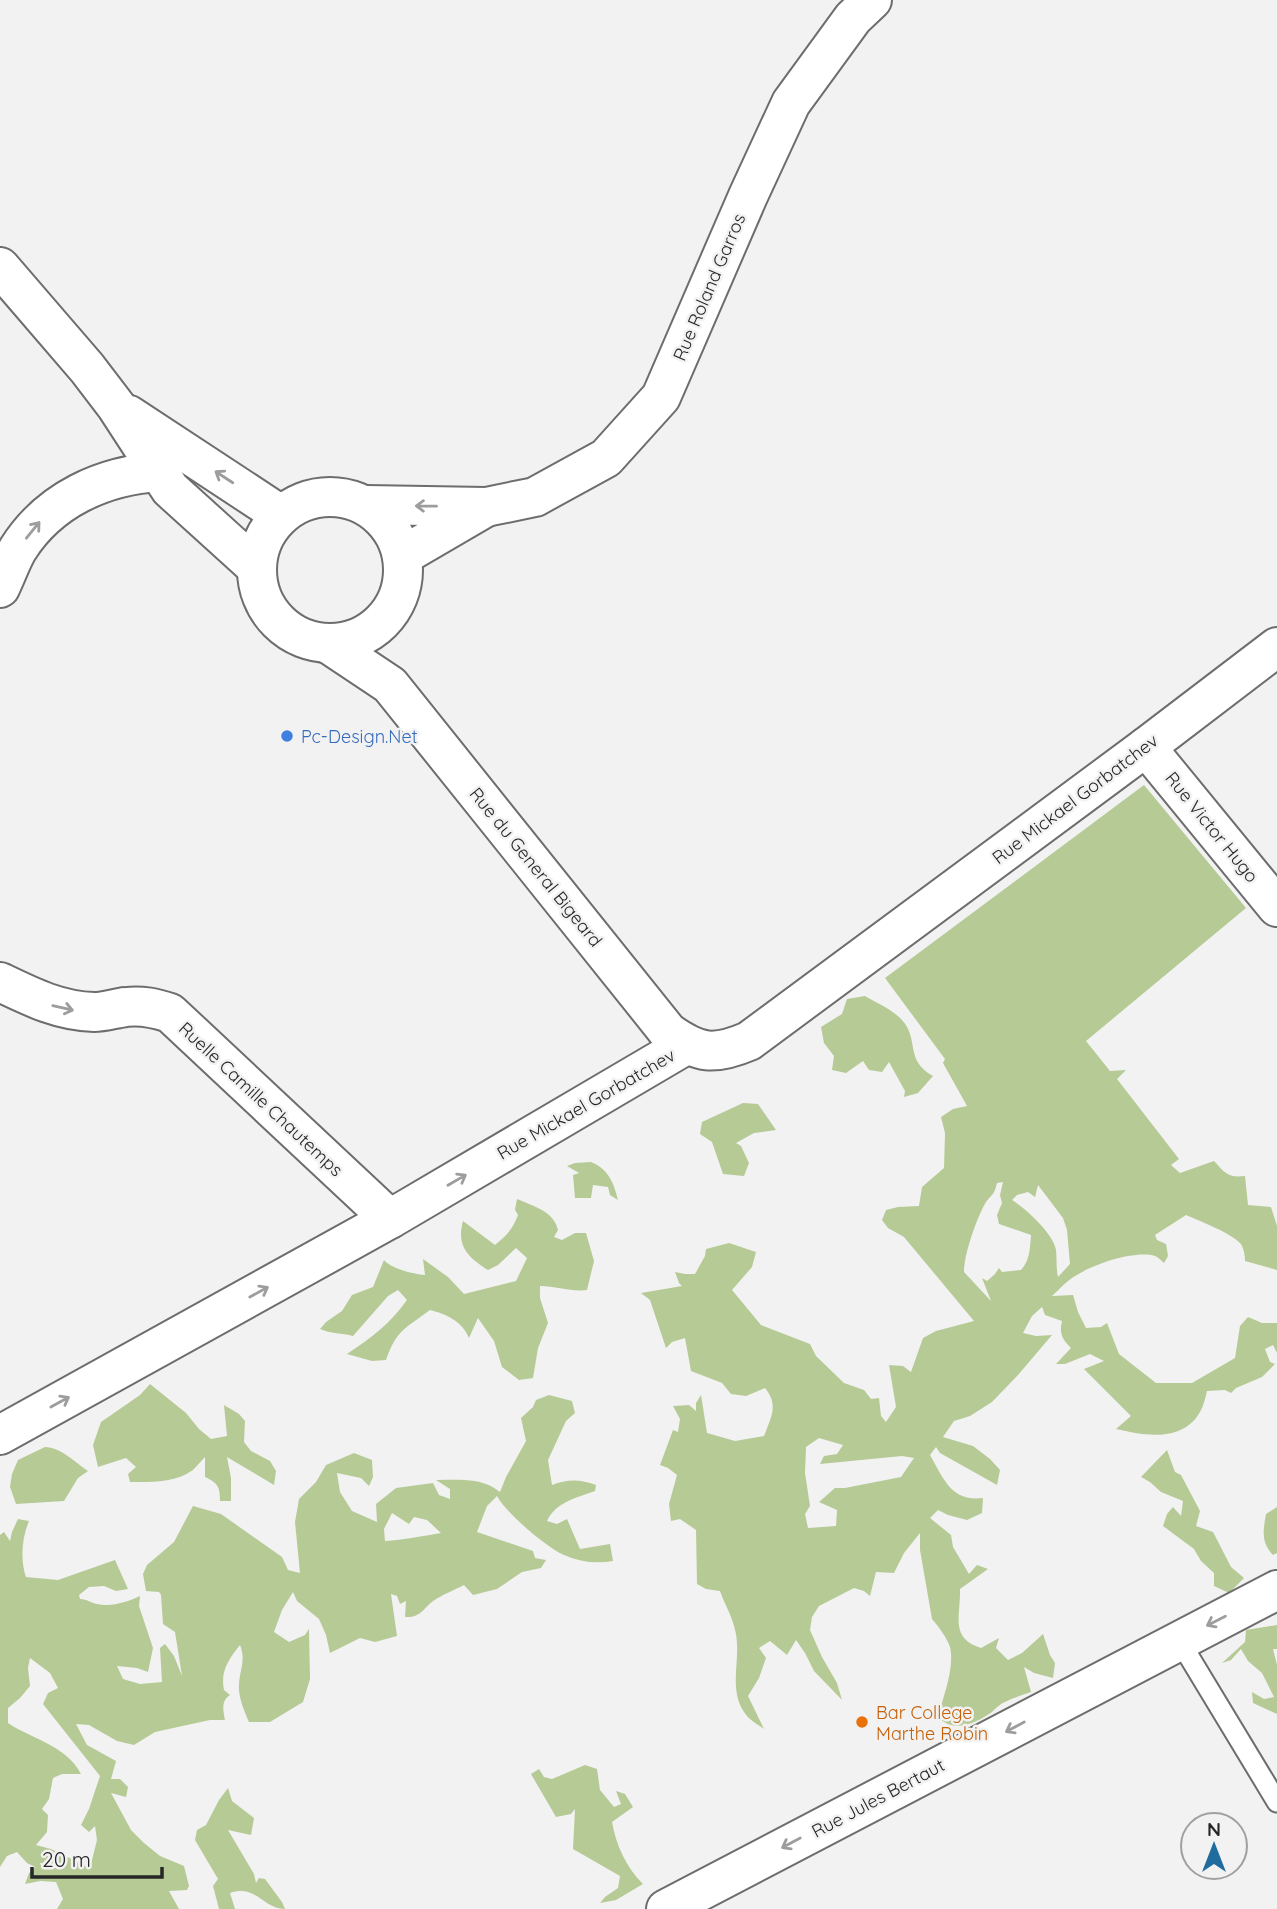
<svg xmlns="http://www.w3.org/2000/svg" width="1277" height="1909" font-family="Quicksand,sans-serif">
	<rect width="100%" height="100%" fill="#f2f2f3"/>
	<!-- green -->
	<g fill="#b6ca95" fill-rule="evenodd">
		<path d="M1144 785 1246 908 1086 1041 1110 1071 1126 1070 1117 1079 1179 1159 1171 1165 1180 1173 1214 1161C1225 1173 1228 1178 1245 1176L1248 1205 1271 1207 1277 1226V1270L1245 1261C1245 1256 1244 1249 1241 1244 1231 1233 1200 1221 1186 1215L1155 1235 1157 1240 1166 1244 1168 1256 1164 1263C1162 1261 1158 1257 1155 1256 1135 1250 1094 1264 1077 1275 1067 1280 1060 1289 1052 1296L1073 1295 1078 1312 1086 1328 1101 1327 1107 1323 1119 1354 1156 1383H1192L1235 1358 1240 1326 1248 1317 1262 1323H1277V1353L1273 1345 1265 1349 1270 1362 1275 1364 1262 1377 1236 1388 1231 1393 1225 1390 1207 1391C1206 1396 1204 1403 1202 1408 1186 1443 1146 1436 1116 1429L1131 1416 1084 1369 1104 1361 1090 1354 1065 1364H1056L1071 1348C1062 1339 1059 1333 1062 1321L1045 1315 1042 1307 1032 1316 1023 1333 1036 1336 1052 1335 1018 1375 992 1402 970 1416 954 1421 943 1437 973 1446 990 1459 1000 1470 997 1485 940 1453 936 1447 930 1455C944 1479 951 1502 983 1498L982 1513 967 1520 948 1515 938 1510 930 1518 951 1535 953 1547 969 1574 977 1565 988 1569 960 1589C961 1615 949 1638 981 1648L999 1638 996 1648 1008 1660 1022 1653 1043 1634 1050 1655 1055 1663 1053 1678 1034 1673 1024 1667 1031 1692C1022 1695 1013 1698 1005 1702 1000 1704 996 1708 992 1712 976 1723 954 1734 938 1717 943 1697 955 1668 950 1647 947 1638 939 1627 932 1619L920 1550V1533L904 1553 894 1573 876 1572 870 1596 864 1591 854 1588 819 1606 812 1617 810 1630 822 1657 837 1683 842 1700 814 1671 805 1653 796 1640 787 1655 770 1641 759 1648 766 1658 759 1678 748 1696 764 1729C759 1725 751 1721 747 1716 725 1689 744 1657 734 1626 731 1614 724 1603 720 1591L706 1589 697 1584 696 1530 680 1519 671 1521 669 1504 677 1475 668 1468 660 1465 673 1430 678 1432 680 1419 673 1406 689 1405 696 1411V1403L701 1395 707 1433 735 1441 764 1436C771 1417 779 1405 765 1388L746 1396 731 1394 722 1383 691 1371 685 1338 672 1342 666 1348 650 1300 641 1293 682 1286 679 1283 675 1272 685 1274H695L705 1256 706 1249 729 1243 756 1252 752 1267 732 1290 761 1325 810 1344 816 1356 844 1383 864 1390 871 1399 879 1398 881 1416 886 1422 896 1407 889 1365 903 1366 911 1372 923 1338 936 1331 974 1321 904 1237 888 1228 882 1220 886 1210 898 1207 919 1206 922 1187 944 1168 945 1133 941 1117 953 1109 967 1106 943 1063 945 1059 885 978ZM1003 1182 1000 1195 1002 1203 997 1215 999 1224 1031 1235C1030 1248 1030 1260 1021 1270L1002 1272 999 1268 995 1274 987 1281 982 1278 991 1301 964 1272C964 1254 977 1217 986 1202 993 1193 994 1195 997 1183ZM1038 1185 1063 1218 1067 1230 1070 1264 1058 1277C1056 1269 1057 1259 1056 1250 1054 1234 1025 1208 1012 1200L1017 1195 1028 1192 1035 1197ZM819 1438 843 1445 837 1454 824 1456 820 1464 902 1456 914 1458 901 1477 845 1488H835L819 1502 837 1510 836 1526 808 1528 805 1514 810 1506 805 1473 806 1447Z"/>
		<path d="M865 996C877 1003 893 1010 902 1020 920 1040 904 1060 933 1076L918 1093 904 1097 905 1091 889 1062 882 1072 869 1070 863 1061 846 1073 832 1070 834 1056 824 1043 821 1027 842 1014 847 999Z"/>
		<path d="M743 1103 758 1104 776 1130 754 1133 736 1143 741 1146 749 1163 744 1176 723 1174 712 1142 700 1134 702 1122Z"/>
		<path d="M591 1162C609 1169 614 1184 618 1200L610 1195 608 1187 593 1185 591 1198H575L573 1175 579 1173 567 1166 575 1163Z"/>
		<path d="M517 1199C533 1206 554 1211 558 1230L554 1237 562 1240 575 1233H586L594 1261 587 1290C571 1292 556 1286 540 1286V1298L548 1323 538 1348 533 1378 519 1380 502 1367 494 1341 478 1318 469 1338C462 1321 446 1314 430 1310 405 1329 397 1329 386 1360L372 1361 347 1354C371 1338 390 1324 407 1300L398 1290 388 1296 353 1336C342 1333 331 1334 320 1329L326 1322 342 1311 352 1295 373 1287 384 1260C391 1269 414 1274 425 1275L423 1259 448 1277 464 1294 516 1281 527 1258 516 1248 498 1265 488 1270C468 1257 456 1246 463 1221L495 1245C507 1235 512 1230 518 1215L515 1210Z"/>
		<path d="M150 1384 186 1413 199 1429 211 1439 227 1436 224 1405 239 1414 245 1421 244 1442 251 1451 270 1461 276 1471 274 1485 227 1457 231 1478V1501H220C220 1487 218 1483 205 1477V1457C201 1461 197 1466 193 1470 175 1483 151 1482 130 1482L128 1474 136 1467 126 1458 98 1467 93 1445 101 1422 140 1395Z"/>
		<path d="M549 1395 572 1401 575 1413 566 1421 548 1460 552 1485C567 1479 580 1479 596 1485L595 1491C576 1498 556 1502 547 1521L557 1524 567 1519 580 1549 610 1544 613 1561C596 1564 580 1562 564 1555 546 1547 506 1513 497 1496L487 1506 477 1532 533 1551 535 1558 546 1560 541 1568 522 1572 497 1589 473 1595 464 1585C454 1590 442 1595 433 1601 423 1609 420 1618 405 1617L406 1601 400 1604 397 1596 391 1594 397 1636 375 1642 360 1638 330 1653 326 1635 319 1619 297 1601 293 1592 282 1610 274 1632 289 1642 305 1635 309 1629 310 1679 303 1702 270 1722H249C244 1710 238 1697 239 1684 240 1669 246 1660 240 1645 229 1659 220 1671 224 1690L230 1695C221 1701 223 1710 225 1720H210L155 1732 134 1745 117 1741 89 1725 76 1724 87 1745 116 1761 111 1779H120L128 1787 126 1797 111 1793 131 1830 144 1843 160 1856 184 1866 189 1886 187 1890 169 1891 179 1909H57L63 1899 56 1882 40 1881 25 1884 29 1873 35 1867 27 1863 17 1852 7 1856 0 1867V1535L4 1532 10 1541 12 1532 18 1519 29 1521C22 1537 20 1560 26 1577L58 1580 115 1560 128 1589 116 1591 104 1586 89 1587 79 1595 80 1599C87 1599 91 1603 97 1604 112 1607 127 1602 140 1596L139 1606 153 1648 148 1672 137 1668 117 1666 123 1679 140 1684 162 1682 160 1648 165 1644 174 1656 182 1676 175 1632 163 1624 161 1595 159 1592 146 1591 143 1574 147 1565 174 1542 193 1506 221 1514 282 1557 288 1570 300 1573 295 1522 299 1499 316 1482 326 1465 354 1453 372 1460 373 1477 369 1486 361 1478 337 1473 340 1492 352 1511 377 1522 376 1504 396 1488 433 1483 439 1495 450 1499V1489L436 1480C458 1480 482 1477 500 1492L506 1477 526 1441 521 1418 533 1407 536 1400ZM392 1513 409 1524 414 1517 427 1520 441 1533C422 1536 404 1540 385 1541L384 1529ZM30 1658 50 1673 58 1688 48 1693 43 1704 100 1776 89 1809 81 1825 89 1832 95 1826 97 1840 90 1868 51 1849 36 1845 47 1832 48 1815 42 1809 49 1799 53 1778 62 1774H81C67 1746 32 1739 8 1723V1708L20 1698 30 1686 28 1668Z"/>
		<path d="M45 1447C60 1447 75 1462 88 1471L78 1478 64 1501 16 1504 10 1487 12 1474 18 1460Z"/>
		<path d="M1167 1450 1175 1472 1181 1475 1200 1511 1196 1526 1213 1532 1231 1567 1244 1578 1229 1593 1214 1586V1573L1201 1561 1194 1549 1163 1526 1167 1514 1173 1507 1181 1516 1183 1501 1161 1492 1150 1482 1141 1477Z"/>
		<path d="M1277 1507V1553L1273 1555C1261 1543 1263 1530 1266 1514Z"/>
		<path d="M1277 1625V1649H1273L1277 1665V1714L1253 1703 1252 1692 1264 1699 1274 1697 1262 1673 1248 1661 1241 1649 1231 1660 1222 1663 1245 1642 1246 1630Z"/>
		<path d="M585 1765 597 1769 600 1790 614 1807 621 1804 616 1791 625 1794 633 1807 612 1822C616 1845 626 1867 643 1884L616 1900 600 1903 605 1897 618 1888 620 1876 573 1849 575 1809 571 1814 556 1817 531 1774 539 1769 544 1777 552 1779Z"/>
		<path d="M228 1788 232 1801 254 1818 251 1835 228 1830 254 1874 256 1883 259 1878 265 1879 282 1902 285 1909C263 1909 256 1884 230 1893L235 1909H219L213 1886 218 1879 195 1840 197 1830 206 1825 219 1800Z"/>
	</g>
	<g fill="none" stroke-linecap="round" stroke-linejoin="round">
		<!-- service casing -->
		<g stroke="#6d6d6e" stroke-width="23">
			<path id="service" d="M1179 1640 1277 1802"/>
		</g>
		<!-- minor casing -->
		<g stroke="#6d6d6e" stroke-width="42">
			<g id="minor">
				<path d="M0 267 87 368 116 406 170 489 256 567"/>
				<path d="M129 415 281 515"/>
				<circle cx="330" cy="570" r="73"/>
				<path d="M366 505 486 507 535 497 606 458 661 397 748 196 791 103 853 18 872 0"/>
				<path d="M402 556 486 507"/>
				<path d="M0 588C6 576 11 561 18 549 49 500 103 475 160 472"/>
				<path d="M327 643 390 685 668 1032C699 1054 714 1056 749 1041L1146 747 1277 647"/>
				<path d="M1146 747 1277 907"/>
				<path d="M0 982C31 997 59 1011 94 1012 105 1012 116 1008 126 1007 142 1005 155 1008 170 1013L390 1219"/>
				<path d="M0 1435 390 1219 686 1045"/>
				<path d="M666 1909 1277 1590"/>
			</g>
		</g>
		<!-- service -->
		<use href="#service" stroke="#fff" stroke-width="19"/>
		<!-- minor -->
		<use href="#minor" stroke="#fff" stroke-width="38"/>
	</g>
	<!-- one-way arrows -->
	<defs><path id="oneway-shaft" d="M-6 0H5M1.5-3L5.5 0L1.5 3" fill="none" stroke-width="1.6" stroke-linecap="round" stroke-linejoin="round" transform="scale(1.75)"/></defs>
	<g stroke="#9d9d9e">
		<use href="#oneway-shaft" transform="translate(224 477) rotate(-147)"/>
		<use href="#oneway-shaft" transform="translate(426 506) rotate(-179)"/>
		<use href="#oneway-shaft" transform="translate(33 530) rotate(-51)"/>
		<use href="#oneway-shaft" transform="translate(63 1008) rotate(13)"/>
		<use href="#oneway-shaft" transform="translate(457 1180) rotate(-30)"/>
		<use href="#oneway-shaft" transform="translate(259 1292) rotate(-29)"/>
		<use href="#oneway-shaft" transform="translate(60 1402) rotate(-29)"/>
		<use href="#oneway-shaft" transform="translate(1216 1621) rotate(153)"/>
		<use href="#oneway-shaft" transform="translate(1015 1727) rotate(152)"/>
		<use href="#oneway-shaft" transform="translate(791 1843) rotate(152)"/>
	</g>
	<!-- markers -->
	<circle fill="#3f7fe0" stroke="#f2f2f3" stroke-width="2.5" cx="287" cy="736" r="7"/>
	<circle fill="#e8710a" stroke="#f2f2f3" stroke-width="2.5" cx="862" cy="1722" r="7"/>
	<g text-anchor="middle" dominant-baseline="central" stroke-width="5" stroke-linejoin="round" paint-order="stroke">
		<!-- street labels -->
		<g font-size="18" fill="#262627" stroke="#f2f2f3">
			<text transform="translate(709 287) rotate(-67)">Rue Roland Garros</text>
			<text transform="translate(1075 799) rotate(-37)">Rue Mickael Gorbatchev</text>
			<text transform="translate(1212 827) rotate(51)">Rue Victor Hugo</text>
			<text transform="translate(536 867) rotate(51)">Rue du General Bigeard</text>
			<text transform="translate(261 1099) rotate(43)">Ruelle Camille Chautemps</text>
			<text transform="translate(586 1104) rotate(-30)">Rue Mickael Gorbatchev</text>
			<text transform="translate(878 1798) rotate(-28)">Rue Jules Bertaut</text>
		</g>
		<!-- shop labels -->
		<g font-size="18" fill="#366cbe" stroke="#f2f2f3" text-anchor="start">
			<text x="301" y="736">Pc-Design.Net</text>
		</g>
		<!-- food labels -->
		<g font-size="18" fill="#c56008" stroke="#f2f2f3" text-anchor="start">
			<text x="876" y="1712">Bar College<tspan x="876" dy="21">Marthe Robin</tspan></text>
		</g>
	</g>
	<!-- north arrow -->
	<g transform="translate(1214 1846)"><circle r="33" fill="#f2f2f3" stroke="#a0a0a1" stroke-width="2"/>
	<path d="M0-5L12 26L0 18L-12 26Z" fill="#216c9f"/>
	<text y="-10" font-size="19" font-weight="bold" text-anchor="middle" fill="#262627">N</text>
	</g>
	<!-- scale -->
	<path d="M32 1867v10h130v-10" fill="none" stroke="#262627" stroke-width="3.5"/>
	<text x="42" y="1867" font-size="21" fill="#262627" stroke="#f2f2f3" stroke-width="5" paint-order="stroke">20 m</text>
</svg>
